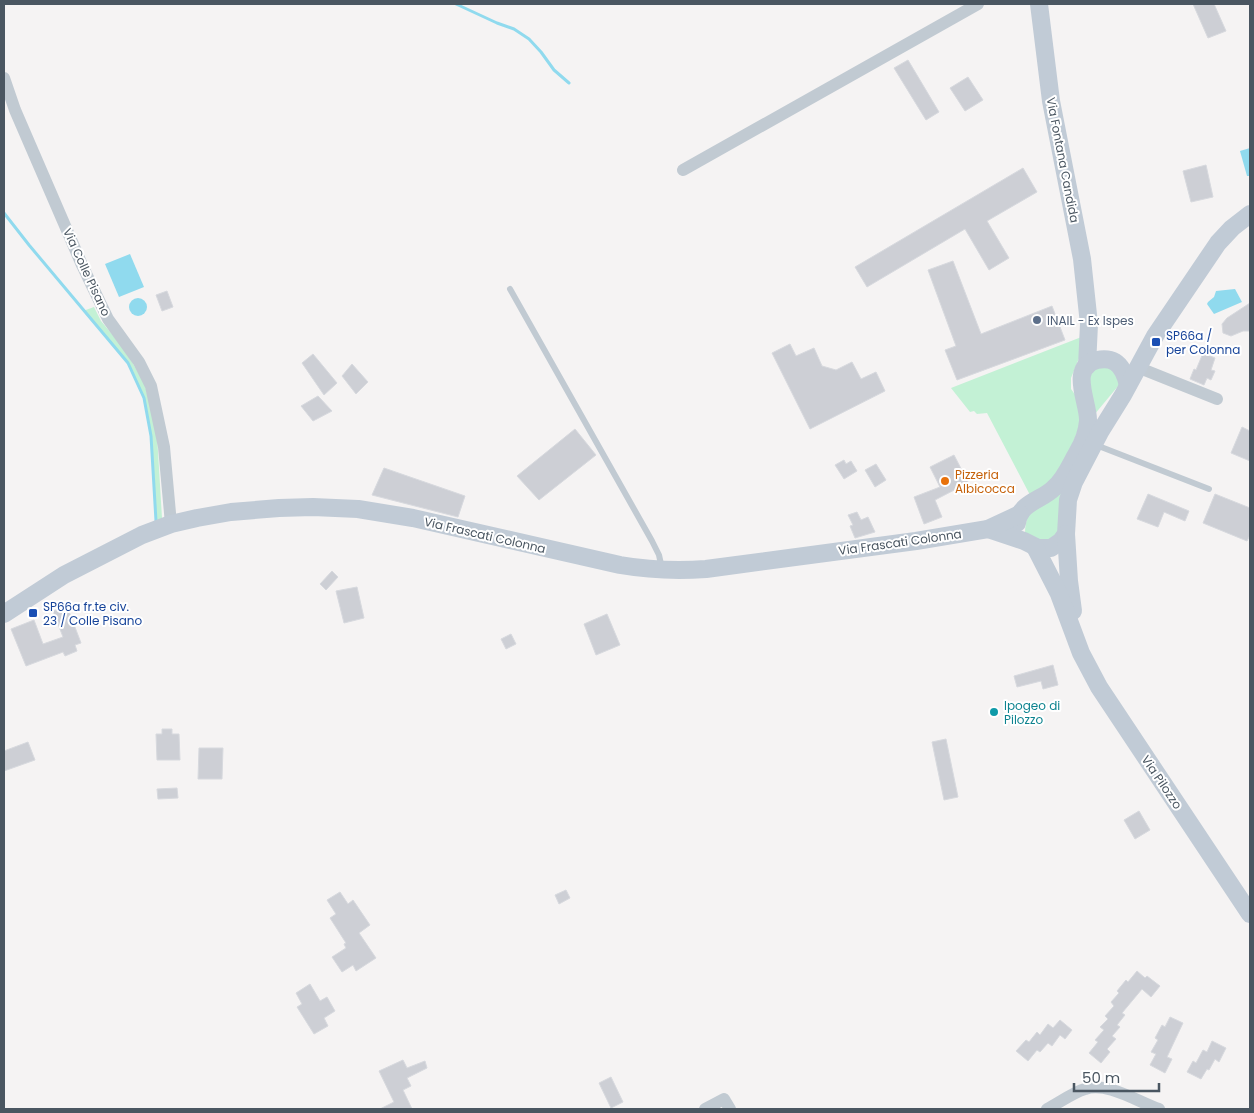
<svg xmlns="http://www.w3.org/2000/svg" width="1254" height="1113" font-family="Poppins,sans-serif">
	<rect width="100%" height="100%" fill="#f5f3f3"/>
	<!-- green -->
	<g fill="#c3f1d5">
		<path d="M94 307 101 321 126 351 145 385 157 435 162 518 156 521C153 468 156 411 128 364 116 345 97 328 83 311Z"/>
		<path d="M1084 336V346L1071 378V389L1079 400 1083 410 1078 430 1065 463 1047 487 1030 495 987 413 977 414 974 411 970 412 951 388Z"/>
		<path d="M1108 364 1120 378 1119 385 1094 415 1088 385 1091 369Z"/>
		<path d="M1061 491 1059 531 1054 538 1043 543 1025 534C1025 506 1040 505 1061 491Z"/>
	</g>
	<!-- water -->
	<g fill="#90daee">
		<path d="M1250 148V176H1247L1240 151Z"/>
		<path d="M130 254 144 287 119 297 105 264Z"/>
		<path d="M1235 289 1242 302 1214 314 1207 304 1208 302 1214 297 1216 291Z"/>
		<circle cx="138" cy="307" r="9"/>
	</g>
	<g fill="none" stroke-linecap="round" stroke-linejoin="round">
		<!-- stream -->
		<g stroke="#90daee" stroke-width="3">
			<path d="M456 4 497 23 514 29 529 39 541 52 554 70 569 83"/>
			<path d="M4 213 29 245 128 363 144 398 151 436 156 521"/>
		</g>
	</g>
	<!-- building -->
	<g fill="#cdcfd5" stroke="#d7d9de">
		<path d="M1193 4H1214L1226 31 1208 38Z"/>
		<path d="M908 60 939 112 926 120 894 68Z"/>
		<path d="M968 77 983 100 965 111 950 88Z"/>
		<path d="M1206 165 1213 197 1191 202 1183 171Z"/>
		<path d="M1023 168 1037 192 987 221 1009 258 989 270 965 229 867 287 855 267Z"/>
		<path d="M953 261 981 334 1052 306 1065 340 957 380 945 350 956 346 928 270Z"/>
		<path d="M167 291 173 307 162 311 156 295Z"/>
		<path d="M1250 303V331H1243L1231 336 1223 333 1222 324 1227 318Z"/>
		<path d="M790 344 796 356 814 348 822 366 836 370 852 362 861 379 876 372 885 391 810 429 772 353Z"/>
		<path d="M1203 353 1215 358 1211 370 1215 371 1211 380 1207 378 1204 385 1190 379 1194 369 1196 370Z"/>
		<path d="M313 354 337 383 324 395 302 363Z"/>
		<path d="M352 364 368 382 356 394 342 376Z"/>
		<path d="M318 396 332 411 313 421 301 406Z"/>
		<path d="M1242 427 1250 431V461L1231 453Z"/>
		<path d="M575 429 596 455 539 500 517 476Z"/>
		<path d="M954 455 970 486 963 490 960 487 935 500 942 517 924 524 914 497 940 487 930 467Z"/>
		<path d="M844 460 846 464 851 461 857 471 844 479 835 465Z"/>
		<path d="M876 464 886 480 875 487 865 470Z"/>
		<path d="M384 468 465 496 458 517 372 495Z"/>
		<path d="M1148 494 1189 511 1185 521 1164 512 1158 527 1137 519Z"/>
		<path d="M1215 494 1250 508V535L1247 541 1203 523Z"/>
		<path d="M857 512 861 520 868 517 875 532 855 538 850 526 853 525 848 515Z"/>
		<path d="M332 571 338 577 326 590 320 584Z"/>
		<path d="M357 587 364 618 344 623 336 591Z"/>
		<path d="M67 606 81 643 75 645 77 651 65 656 63 652 26 666 11 629 34 620 43 644 63 637 53 611Z"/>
		<path d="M607 614 620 645 596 655 584 624Z"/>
		<path d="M511 634 516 644 506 649 501 639Z"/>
		<path d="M1053 665 1058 685 1043 689 1041 681 1017 687 1014 676Z"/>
		<path d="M162 729H172V734H179L180 760H157L156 734H162Z"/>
		<path d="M946 739 958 797 944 800 932 742Z"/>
		<path d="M28 742 35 760 4 771V751Z"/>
		<path d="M199 748H223L222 779H198Z"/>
		<path d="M177 788 178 798 158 799 157 789Z"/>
		<path d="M1139 811 1150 830 1135 839 1124 820Z"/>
		<path d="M566 890 570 898 559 904 555 895Z"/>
		<path d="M340 892 348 904 353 900 370 925 359 933 376 958 356 971 353 965 342 972 332 957 346 948 344 944 346 943 330 918 336 914 327 900Z"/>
		<path d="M1137 971 1145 978 1147 976 1160 986 1151 997 1142 989 1122 1013 1125 1015 1117 1025 1120 1027 1112 1036 1116 1039 1107 1049 1110 1052 1101 1063 1089 1053 1098 1042 1095 1040 1104 1030 1100 1027 1108 1019 1105 1016 1114 1006 1111 1002 1119 993 1117 991 1126 980 1128 982Z"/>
		<path d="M310 984 320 1001 327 997 335 1011 324 1018 328 1026 314 1034 297 1007 302 1004 296 993Z"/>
		<path d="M1170 1017 1183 1023 1167 1057 1172 1059 1165 1073 1150 1065 1156 1054 1151 1052 1158 1040 1155 1038 1162 1025 1165 1027Z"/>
		<path d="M1060 1020 1072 1030 1065 1039 1060 1035 1052 1046 1048 1043 1040 1052 1037 1050 1028 1061 1016 1051 1026 1040 1029 1042 1037 1032 1040 1035 1048 1024 1053 1028Z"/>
		<path d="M1212 1041 1226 1048 1219 1062 1215 1059 1209 1070 1207 1069 1201 1079 1187 1072 1193 1061 1196 1063 1203 1050 1207 1052Z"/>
		<path d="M403 1060 407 1068 425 1061 427 1068 407 1078 411 1086 403 1090 412 1109H380L394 1102 379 1071Z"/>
		<path d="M611 1077 623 1102 611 1108 599 1083Z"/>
	</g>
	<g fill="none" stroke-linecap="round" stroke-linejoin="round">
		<!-- lane -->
		<g stroke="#c1cad2" stroke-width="6">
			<path d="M510 289 652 541 659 555 662 569"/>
			<path d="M1096 445 1209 489"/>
		</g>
		<!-- street -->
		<g stroke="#c1cad2" stroke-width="12">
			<path d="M4 78 15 110 82 265 108 319 139 362 151 386 164 447 171 524"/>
			<path d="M683 170 978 4"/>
			<path d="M1137 367 1217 399"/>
			<path d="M705 1109 724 1099 730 1109"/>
			<path d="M1047 1109C1059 1103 1072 1093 1085 1089 1107 1081 1138 1102 1159 1109"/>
		</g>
		<!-- secondary -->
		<g stroke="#c1cbd6" stroke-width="18">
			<path d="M1039 4 1051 101 1082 259 1089 324 1087 366"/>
			<path d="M1017 523C1020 502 1041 501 1054 488 1065 479 1070 465 1077 453 1083 443 1087 433 1088 421 1089 403 1068 367 1097 360 1102 359 1110 359 1115 362 1123 367 1126 377 1128 385"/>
			<path d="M988 529 1024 541 1038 548H1051L1061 541 1066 534 1068 500 1074 482 1100 432 1123 395 1155 336 1218 243 1232 228 1250 214"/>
			<path d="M1066 534 1069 581 1073 611"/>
			<path d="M1035 547 1059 594 1081 653 1099 687 1250 914"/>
			<path d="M4 614 64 575 142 535 171 524 197 518 231 512 279 508 313 507 358 509 413 518 620 565C649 570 677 571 706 569L916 541 988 529 1020 514"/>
		</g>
	</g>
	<!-- markers -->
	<circle fill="#5c6f8a" stroke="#fff" stroke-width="2" cx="1037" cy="320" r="5"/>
	<g fill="#1a4fb4" stroke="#fff" stroke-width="2">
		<rect x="1151" y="337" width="10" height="10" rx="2.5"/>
		<rect x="28" y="608" width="10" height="10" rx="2.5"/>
	</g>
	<circle fill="#e8710a" stroke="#fff" stroke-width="2" cx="945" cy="481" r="5"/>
	<circle fill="#0f9aa8" stroke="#fff" stroke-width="2" cx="994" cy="712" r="5"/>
	<g text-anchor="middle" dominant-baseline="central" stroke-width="4" stroke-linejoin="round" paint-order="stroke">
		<!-- street labels -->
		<g font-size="12" fill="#4a5661" stroke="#fff">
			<text transform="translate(1063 160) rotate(79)">Via Fontana Candida</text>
			<text transform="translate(87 272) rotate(65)">Via Colle Pisano</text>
			<text transform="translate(485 535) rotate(13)">Via Frascati Colonna</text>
			<text transform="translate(900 542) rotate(-8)">Via Frascati Colonna</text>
			<text transform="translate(1162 782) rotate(56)">Via Pilozzo</text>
		</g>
		<!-- service labels -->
		<g font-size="12" fill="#4e5e75" stroke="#fff" text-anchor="start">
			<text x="1047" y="320">INAIL - Ex Ispes</text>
		</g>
		<!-- transit labels -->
		<g font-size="12" fill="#164399" stroke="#fff" text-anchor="start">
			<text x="1166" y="335">SP66a /<tspan x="1166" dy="14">per Colonna</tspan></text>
			<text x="43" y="606">SP66a fr.te civ.<tspan x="43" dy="14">23 / Colle Pisano</tspan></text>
		</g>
		<!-- food labels -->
		<g font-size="12" fill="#c56008" stroke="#fff" text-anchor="start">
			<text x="955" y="474">Pizzeria<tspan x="955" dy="14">Albicocca</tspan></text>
		</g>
		<!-- culture labels -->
		<g font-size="12" fill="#0d838f" stroke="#fff" text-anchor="start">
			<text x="1004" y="705">Ipogeo di<tspan x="1004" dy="14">Pilozzo</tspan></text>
		</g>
	</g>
	<!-- border -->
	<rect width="1254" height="1113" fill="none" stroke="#4a5661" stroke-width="10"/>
	<!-- scale -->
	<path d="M1074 1083v8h85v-8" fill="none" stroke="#4a5661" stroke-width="2.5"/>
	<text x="1082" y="1083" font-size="15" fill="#4a5661" stroke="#ffffff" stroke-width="4" paint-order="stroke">50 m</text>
</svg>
